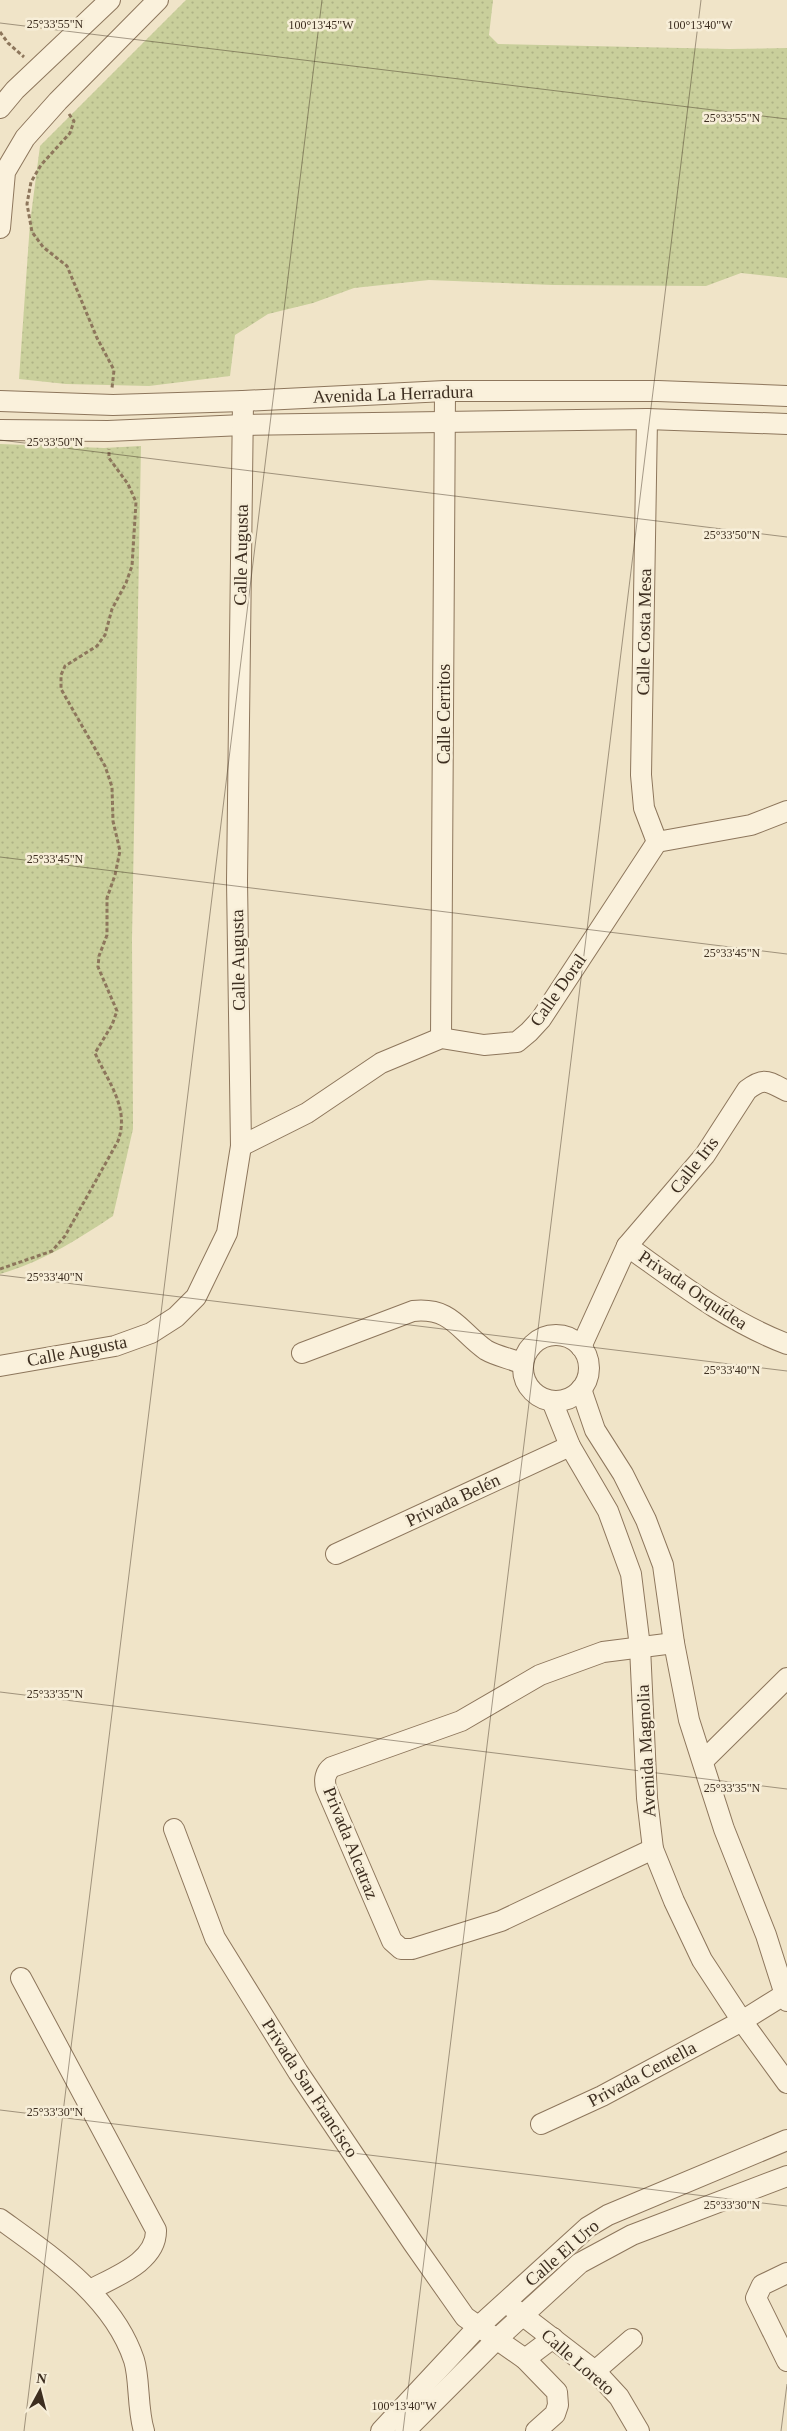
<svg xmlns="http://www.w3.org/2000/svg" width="787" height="2431" font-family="Georgia,serif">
	<defs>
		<pattern id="grass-dots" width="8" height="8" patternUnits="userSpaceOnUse" patternTransform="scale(1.25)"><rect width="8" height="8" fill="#c9cf9b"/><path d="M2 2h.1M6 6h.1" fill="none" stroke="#aeb285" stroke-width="1.8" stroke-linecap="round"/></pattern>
	</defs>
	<rect width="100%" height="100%" fill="#f0e4c8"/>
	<!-- grass -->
	<g fill="url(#grass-dots)">
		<path d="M186 0H493L489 35 498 44 729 49 787 48V278L741 273 706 286 553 285 429 280 354 288 313 303 268 314 235 335 230 376 149 386 66 384 19 379 30 223 40 146Z"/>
		<path d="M0 444 104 448 141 446 132 939 133 1129 113 1216C77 1240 42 1262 0 1274Z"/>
	</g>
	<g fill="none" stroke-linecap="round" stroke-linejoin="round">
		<!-- minor casing -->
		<g stroke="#8d765c" stroke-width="22">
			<g id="minor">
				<path d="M0 108 15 90 110 0"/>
				<path d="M0 228 5 172 25 138 58 101 158 0"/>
				<path d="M0 401 113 405 243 401 445 391H658L787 396"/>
				<path d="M647 419 641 775 644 808 657 842"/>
				<path d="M0 430 108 431 243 425 647 419 787 424"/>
				<path d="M441 1038 445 391"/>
				<path d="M241 1146 307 1113 381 1063 441 1038 484 1045 517 1042 529 1032 541 1019 657 842 751 825 787 811"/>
				<path d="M627 1246C679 1283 727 1321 787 1344"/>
				<circle cx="556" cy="1368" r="33"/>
				<path d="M581 1347 627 1246 705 1155 747 1090C765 1076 768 1082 787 1091"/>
				<path d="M302 1353 413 1311C452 1307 459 1331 486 1350 496 1356 512 1359 523 1364"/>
				<path d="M0 1366 115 1346 151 1333 176 1317 196 1297 227 1233 241 1146 237 881 243 401"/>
				<path d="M581 1389 595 1430 623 1474 646 1520 663 1565 674 1643 689 1720 724 1829 766 1935 787 2001"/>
				<path d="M552 1401 570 1446 608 1511 631 1574 640 1647 647 1798 653 1849 674 1901 702 1960 742 2021 787 2083"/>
				<path d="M336 1554 570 1446"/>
				<path d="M703 1761 787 1678"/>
				<path d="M174 1829 215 1938 298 2072 413 2243 465 2317 525 2359 557 2392 558 2405 555 2414 536 2431"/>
				<path d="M653 1849 501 1921 412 1949H401L392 1941 326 1788C324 1780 325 1772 332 1767L461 1721 540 1675 603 1652 674 1643"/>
				<path d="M21 1978 156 2230C157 2262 114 2277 90 2290"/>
				<path d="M541 2124 602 2096 742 2021 787 1993"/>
				<path d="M0 2219C51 2256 113 2297 134 2360 140 2379 137 2408 144 2431"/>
				<path d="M787 2273 762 2285 756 2298 787 2361"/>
				<path d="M513 2308 595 2371 619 2397 639 2431"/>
				<path d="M525 2359 553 2338"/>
				<path d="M595 2371 632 2339"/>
				<path d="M381 2431 478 2327 588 2227 608 2215 787 2140"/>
				<path d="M405 2431 497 2339 580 2263 632 2235 787 2176"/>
			</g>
		</g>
		<!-- path -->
		<g stroke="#8d765c" stroke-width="3" stroke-dasharray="4 2.5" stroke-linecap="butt">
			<path d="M0 32 8 43 24 57"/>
			<path d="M69 114 74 121 70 133 41 165 31 182 27 204 32 232 43 247 67 266 97 338 114 370 112 388"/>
			<path d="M0 1269 52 1251 65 1236 118 1141C130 1108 108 1082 95 1053L112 1025 117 1011 98 967 99 956 107 935V898L115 875 120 851 113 821 112 787 105 766 61 689V675L65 666 97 646 105 635 112 609 126 583 132 566 136 502 128 484 109 458V449"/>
		</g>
		<!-- minor -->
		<use href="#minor" stroke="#faf1dc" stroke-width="20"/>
	</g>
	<!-- ticks -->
	<path fill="none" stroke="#3d2e20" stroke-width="1" stroke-opacity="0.45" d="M0 23 787 119M0 440 787 537M0 857 787 954M0 1275 787 1371M0 1692 787 1789M0 2110 787 2206M24 2431 322 0M403 2431 701 0M781 2431 787 2384"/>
	<g text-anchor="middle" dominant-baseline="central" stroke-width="5" stroke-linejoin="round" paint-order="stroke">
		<!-- street labels -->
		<g font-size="18" fill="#3d2e20" stroke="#f7eed8">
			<text transform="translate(393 394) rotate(-2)">Avenida La Herradura</text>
			<text transform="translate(241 555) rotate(-89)">Calle Augusta</text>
			<text transform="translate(644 632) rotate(-89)">Calle Costa Mesa</text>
			<text transform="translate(444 714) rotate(-90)">Calle Cerritos</text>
			<text transform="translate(238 960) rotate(-91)">Calle Augusta</text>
			<text transform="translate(558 990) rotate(-55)">Calle Doral</text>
			<text transform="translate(694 1165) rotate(-52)">Calle Iris</text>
			<text transform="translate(693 1290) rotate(34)">Privada Orquídea</text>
			<text transform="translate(77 1351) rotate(-11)">Calle Augusta</text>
			<text transform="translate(453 1500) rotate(-25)">Privada Belén</text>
			<text transform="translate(646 1751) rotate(-93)">Avenida Magnolia</text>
			<text transform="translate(351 1843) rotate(68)">Privada Alcatraz</text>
			<text transform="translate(642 2074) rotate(-28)">Privada Centella</text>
			<text transform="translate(310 2088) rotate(57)">Privada San Francisco</text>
			<text transform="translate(562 2253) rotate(-41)">Calle El Uro</text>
			<text transform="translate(578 2362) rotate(41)">Calle Loreto</text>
		</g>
	</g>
	<g font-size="12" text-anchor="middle" fill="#3d2e20" stroke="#f7eed8" stroke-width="5" stroke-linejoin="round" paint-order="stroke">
		<text x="55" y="28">25°33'55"N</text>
		<text x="321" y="29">100°13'45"W</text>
		<text x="700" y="29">100°13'40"W</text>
		<text x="732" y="122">25°33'55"N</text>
		<text x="55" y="446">25°33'50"N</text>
		<text x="732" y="539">25°33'50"N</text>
		<text x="55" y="863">25°33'45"N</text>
		<text x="732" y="957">25°33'45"N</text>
		<text x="55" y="1281">25°33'40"N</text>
		<text x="732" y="1374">25°33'40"N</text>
		<text x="55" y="1698">25°33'35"N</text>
		<text x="732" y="1792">25°33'35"N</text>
		<text x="55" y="2116">25°33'30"N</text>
		<text x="732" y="2209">25°33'30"N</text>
		<text x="404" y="2410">100°13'40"W</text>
	</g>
	<!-- north arrow -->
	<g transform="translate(40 2391) rotate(7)" stroke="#f7eed8" stroke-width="4" paint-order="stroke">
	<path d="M0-4L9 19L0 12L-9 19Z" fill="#3d2e20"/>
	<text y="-8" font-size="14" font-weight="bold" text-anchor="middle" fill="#3d2e20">N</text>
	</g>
</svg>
